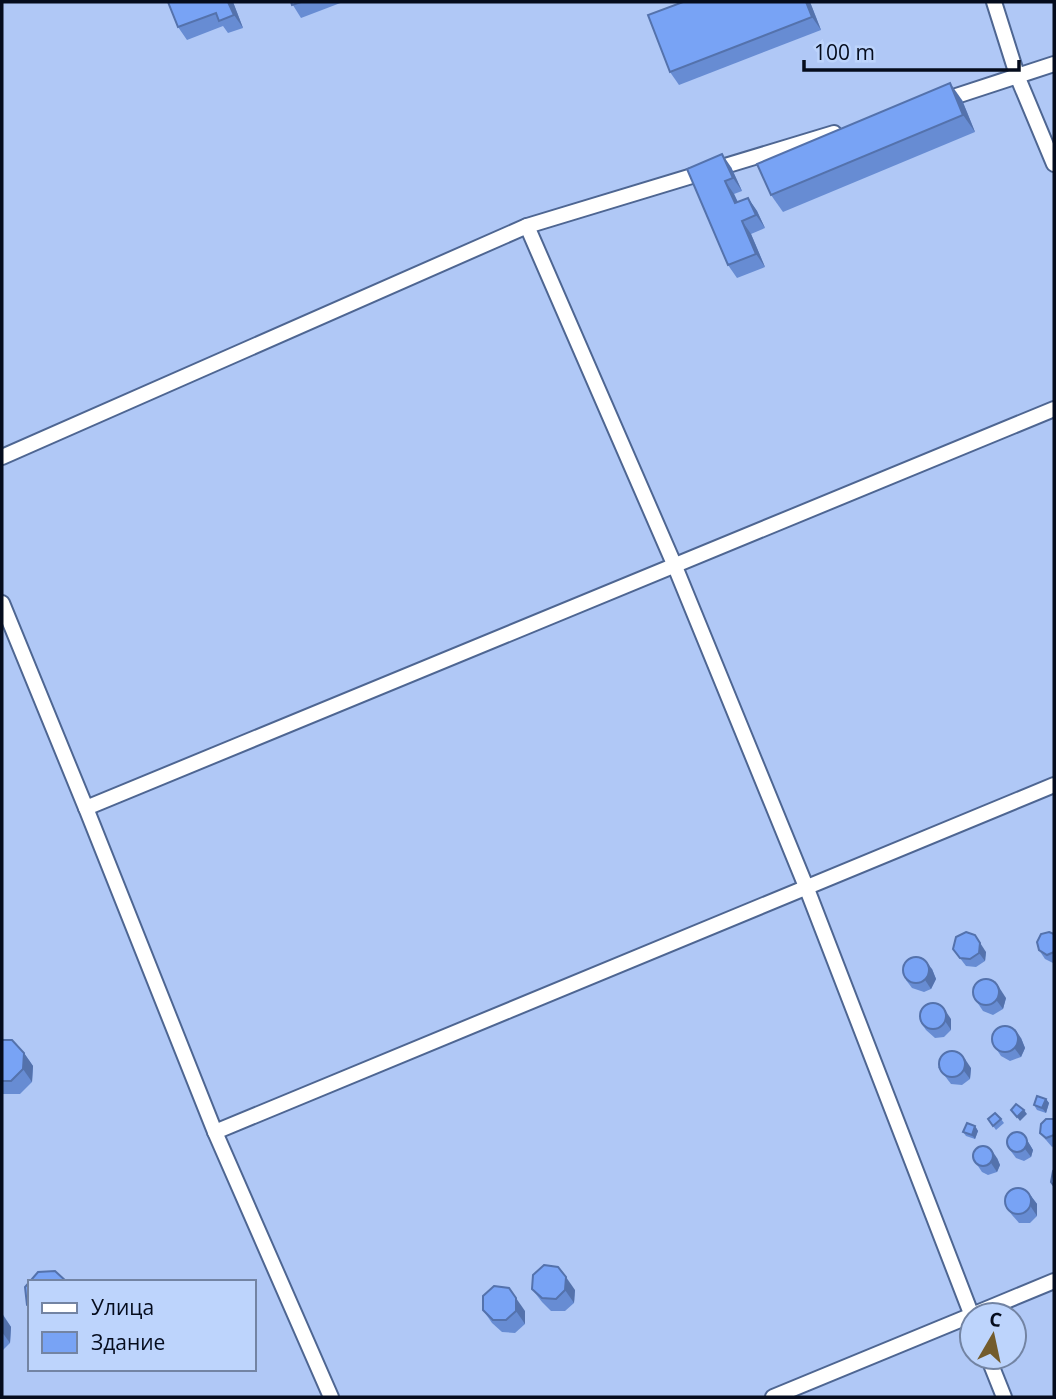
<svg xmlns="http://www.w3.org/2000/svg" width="1056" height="1399" font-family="'Open Sans',sans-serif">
	<rect width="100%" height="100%" fill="#bdd4fc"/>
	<!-- built -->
	<path fill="#b0c8f6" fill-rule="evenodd" d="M2 2H1054V1397H2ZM30 1282H254V1369H30ZM972 1315H1014V1357H972Z"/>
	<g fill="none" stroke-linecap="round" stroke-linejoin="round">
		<!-- minor casing -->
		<g stroke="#4e6692" stroke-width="18">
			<g id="minor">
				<path d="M994 2 1018 78 1054 164"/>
				<path d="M941 101 1054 64"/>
				<path d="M527 226 674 564 807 889 972 1316"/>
				<path d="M2 457 527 226 834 133"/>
				<path d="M2 603 86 808 1054 409"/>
				<path d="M86 808 215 1132 331 1397"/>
				<path d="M215 1132 1054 785"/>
				<path d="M972 1315 1054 1281"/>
				<path d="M988 1357 1004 1397"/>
				<path d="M773 1397 972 1315"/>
			</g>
		</g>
		<!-- minor -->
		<use href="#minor" stroke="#fff" stroke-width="14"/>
	</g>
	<!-- wall -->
	<g fill="#678cd3">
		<path d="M168 2H233L243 28 228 33 223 26 187 40 178 27Z"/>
		<path d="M291 2H343L301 18Z"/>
		<path d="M810 2 821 30 679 85 670 72Z"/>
		<path d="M962 100 975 132 783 212 771 195Z"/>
		<path d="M731 167 742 191 734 194 738 202 748 198 757 211 765 228 751 234 765 267 737 278 728 265 687 169Z"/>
		<path d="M1054 934V963H1053L1045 959 1039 950Z"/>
		<path d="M953 949 986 952 985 961 976 967 966 966Z"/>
		<path d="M932 969 936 979 931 989 924 992 912 988 906 980Z"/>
		<path d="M1006 998 1003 1009 993 1015 983 1011 977 1002Z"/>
		<path d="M951 1019V1030L944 1037 935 1038 926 1030 920 1021Z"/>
		<path d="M1021 1038 1025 1048 1021 1057 1010 1061 1001 1056 995 1047Z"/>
		<path d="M2 1040 24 1053 33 1066 32 1082 20 1094H3L2 1092Z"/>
		<path d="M938 1067 971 1068 970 1079 962 1085 951 1084Z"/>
		<path d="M1046 1099 1049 1103 1046 1113 1037 1110 1034 1105Z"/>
		<path d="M988 1119H1001L1004 1123 996 1130Z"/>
		<path d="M1054 1119V1146L1052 1147 1040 1133Z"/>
		<path d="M975 1126 978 1131 975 1139 966 1136 963 1132Z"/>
		<path d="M1024 1135 1033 1150 1031 1157 1024 1161 1016 1158 1010 1150Z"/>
		<path d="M997 1158 1000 1165 997 1172 988 1175 982 1172 976 1163Z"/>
		<path d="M1031 1196 1037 1204V1216L1030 1223H1019L1012 1215 1006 1207Z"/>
		<path d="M532 1289 575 1290 574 1303 565 1311H551L542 1302Z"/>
		<path d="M483 1310 525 1311V1324L515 1333 502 1332 492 1323Z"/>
		<path d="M2 1313 11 1327 10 1343 2 1351Z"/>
	</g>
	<!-- shaded-wall -->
	<g fill="#5472ac">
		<path d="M228 2H233L243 28 234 15Z"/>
		<path d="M806 2H810L821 30 812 17Z"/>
		<path d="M950 83 962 100 975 132 963 115Z"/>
		<path d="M722 154 731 167 742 191 733 178Z"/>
		<path d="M725 181 734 194 744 216 735 203Z"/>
		<path d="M748 198 757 211 765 228 756 215Z"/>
		<path d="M742 221 751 234 765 267 756 254Z"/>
		<path d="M975 935 986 952 985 961 979 953Z"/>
		<path d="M925 960 932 969 936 979 931 989 925 980Z"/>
		<path d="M995 981 1006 998 1003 1009 997 1001Z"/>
		<path d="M945 1010 951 1019V1030L945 1021Z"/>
		<path d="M1015 1029 1021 1038 1025 1048 1021 1057 1015 1049Z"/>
		<path d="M24 1053 33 1066 32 1082 23 1069Z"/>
		<path d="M965 1059 971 1068 970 1079 964 1071Z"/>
		<path d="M1046 1099 1049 1103 1046 1113 1042 1108Z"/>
		<path d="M1024 1110 1027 1114 1020 1121 1017 1117Z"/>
		<path d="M975 1126 978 1131 975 1139 972 1135Z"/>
		<path d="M1024 1135 1033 1150 1031 1157 1025 1149Z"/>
		<path d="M991 1149 997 1158 1000 1165 997 1172 991 1163Z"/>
		<path d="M1031 1196 1037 1204V1216L1031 1207Z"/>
		<path d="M566 1277 575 1290 574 1303 565 1290Z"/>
		<path d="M516 1298 525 1311V1324L516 1311Z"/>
		<path d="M2 1314 11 1327 10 1343 2 1332Z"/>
	</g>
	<!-- building -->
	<g fill="#78a3f5" stroke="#5472ac" stroke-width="2">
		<path d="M168 2H228L234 15 219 21 216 13 178 27Z"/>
		<path d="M291 2H301L292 5Z"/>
		<path d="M683 2H806L812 17 670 72 648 15Z"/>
		<path d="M950 83 963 115 771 195 757 164Z"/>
		<path d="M722 154 733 178 725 181 735 203 748 198 756 215 742 221 756 254 728 265 687 169Z"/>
		<path d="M966 932 975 935 980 943 979 953 970 959 960 958 953 949 956 937Z"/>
		<path d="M1049 932 1054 934V952L1047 955 1039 950 1037 942 1041 934Z"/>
		<circle cx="916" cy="970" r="13"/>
		<circle cx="986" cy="992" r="13"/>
		<circle cx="933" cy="1016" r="13"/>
		<circle cx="1005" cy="1039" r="13"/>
		<path d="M2 1040H12L24 1053 23 1069 11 1081H2Z"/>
		<circle cx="952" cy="1064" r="13"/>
		<path d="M1037 1096 1046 1099 1042 1108 1034 1105Z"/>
		<path d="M1016 1104 1024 1110 1017 1117 1011 1110Z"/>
		<path d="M995 1113 1001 1119 993 1126 988 1119Z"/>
		<path d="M1046 1119H1054V1135L1046 1138 1040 1133 1041 1124Z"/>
		<path d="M967 1123 975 1126 972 1135 963 1132Z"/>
		<circle cx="1017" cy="1142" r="10"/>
		<circle cx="983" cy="1156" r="10"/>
		<path d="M1054 1170V1186L1051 1182 1053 1171Z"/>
		<circle cx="1018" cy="1201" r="13"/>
		<path d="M544 1265 558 1267 566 1277 565 1290 556 1299 542 1298 532 1289 533 1275Z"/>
		<path d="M55 1271 67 1282H30V1307L27 1305 25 1287 38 1272Z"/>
		<path d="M494 1286 509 1288 516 1298V1311L506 1320H493L483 1310V1296Z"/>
	</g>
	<!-- border -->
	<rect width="1056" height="1399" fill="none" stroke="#050c1d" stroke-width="7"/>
	<!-- legend -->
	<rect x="28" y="1280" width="228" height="91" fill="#bdd4fc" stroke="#7384a3" stroke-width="2"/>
	<rect x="42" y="1303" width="35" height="10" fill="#ffffff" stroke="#7384a3" stroke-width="2"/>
	<text x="91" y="1315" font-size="21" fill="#050c1d">Улица</text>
	<rect x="42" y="1332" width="35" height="21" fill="#78a3f5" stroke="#7384a3" stroke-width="2"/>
	<text x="91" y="1350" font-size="21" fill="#050c1d">Здание</text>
	<!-- north arrow -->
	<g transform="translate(993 1336) rotate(9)"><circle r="33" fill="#bdd4fc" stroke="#7384a3" stroke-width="2"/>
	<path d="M0-5L12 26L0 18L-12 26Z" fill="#735b2c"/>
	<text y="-10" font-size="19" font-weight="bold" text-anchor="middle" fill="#050c1d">С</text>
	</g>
	<!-- scale -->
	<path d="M804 60v10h215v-10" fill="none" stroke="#050c1d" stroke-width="3.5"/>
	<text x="814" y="60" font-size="21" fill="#050c1d" stroke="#bdd4fc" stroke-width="5" paint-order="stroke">100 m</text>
</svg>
